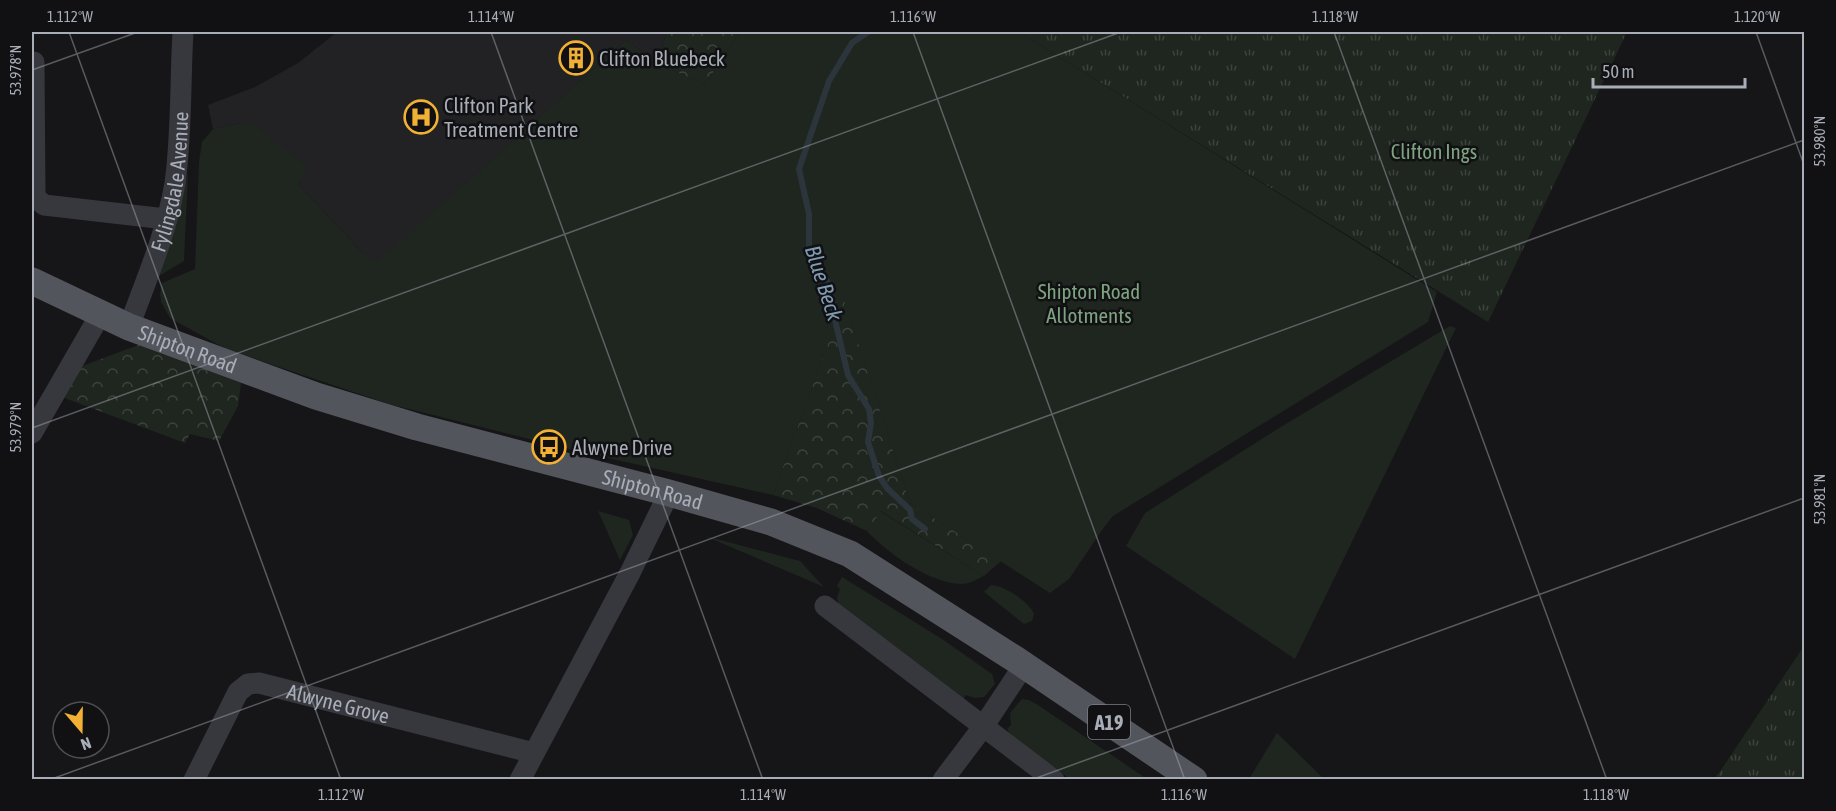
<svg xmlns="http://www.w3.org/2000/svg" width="1836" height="811" font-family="'Asap Condensed',sans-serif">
	<defs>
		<pattern id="forest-crowns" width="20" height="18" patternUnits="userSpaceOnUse" patternTransform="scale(1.5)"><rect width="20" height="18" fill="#1e261f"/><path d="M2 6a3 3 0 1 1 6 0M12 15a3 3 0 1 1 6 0" fill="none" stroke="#3c433d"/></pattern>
		<pattern id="park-tufts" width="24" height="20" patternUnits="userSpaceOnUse" patternTransform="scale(1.5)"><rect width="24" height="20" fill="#1e261f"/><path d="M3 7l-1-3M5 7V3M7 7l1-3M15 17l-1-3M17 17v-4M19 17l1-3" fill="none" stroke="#3c433d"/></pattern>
	</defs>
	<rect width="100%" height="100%" fill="#161618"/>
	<!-- built -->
	<path fill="#222225" d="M337 32H667L657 63 626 40 376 264 360 250 298 184 307 168 241 123 213 129 208 105 255 87 298 63Z"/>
	<!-- green -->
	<g fill="#1e261f">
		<path d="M740 32H1019L1437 292 1428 322 1113 516 1102 530 1069 579 1050 593 910 503 844 301 773 495 581 452 389 404 226 349 170 318 161 302 160 293 162 283 195 269 199 162 202 142 213 129 241 123 254 125 308 168 298 184 360 250 376 263 626 40 657 63 705 85Z"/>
		<path d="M188 173 184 261 159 276Z"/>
		<path d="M1450 326 1456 328 1295 659 1126 546 1145 513 1284 425Z"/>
		<path d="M598 511 629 520 633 535 620 560Z"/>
		<path d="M880 511 984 576C977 579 970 584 962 584 931 584 887 553 867 531Z"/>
		<path d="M705 536 800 561 824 587Z"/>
		<path d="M842 577 942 639 992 674 995 684 984 697 975 698 966 695 963 699 839 606 837 598 840 589 837 586Z"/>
		<path d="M991 585C1004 585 1029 602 1034 614L1032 621 1024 624 984 592Z"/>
		<path d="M1022 699 1029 700 1038 705 1147 779H1070L1011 736 1007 729 1011 725 1010 713Z"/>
		<path d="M1277 733 1324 779H1249Z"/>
	</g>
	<!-- forest -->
	<g fill="url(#forest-crowns)">
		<path d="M667 32H740L705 85 657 63Z"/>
		<path d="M844 300 910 503 1001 561 984 576 881 511 867 531 817 508 773 495Z"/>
		<path d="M141 344 241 383 238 406 219 441 190 434 185 443 62 397 77 368Z"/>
	</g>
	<!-- park -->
	<g fill="url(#park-tufts)">
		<path d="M1019 32H1627L1488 322Z"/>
		<path d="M1804 646V779H1715Z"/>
	</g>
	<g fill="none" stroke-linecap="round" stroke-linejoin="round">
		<!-- stream -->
		<path stroke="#2c353c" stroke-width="6" d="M868 32 852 43 829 81 799 169 809 214V246L827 281 833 301 835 320 848 375 869 409 871 423 868 442 879 476 887 488 910 510 912 519 925 529"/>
		<!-- minor -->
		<g stroke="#37383d" stroke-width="21">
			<path d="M34 62 35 197 44 205 166 219"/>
			<path id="s1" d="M129 327C146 280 167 232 175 183 182 132 180 82 183 32"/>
			<path d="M32 433 100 315"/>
			<path d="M825 606 1054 780"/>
			<path id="s2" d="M194 780 238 692 248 684 259 683 534 753"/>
			<path d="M520 780 630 573 669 493"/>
			<path d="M943 780 983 727 1024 665"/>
		</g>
		<!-- major -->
		<path stroke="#53555c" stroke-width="27" id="s3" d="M32 281 129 327 316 396 417 427 669 493 771 522 850 554 1015 659 1194 780"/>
	</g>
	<!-- ticks -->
	<path fill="none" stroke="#a8adb8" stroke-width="1.5" stroke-opacity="0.45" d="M69 32 341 780M491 32 763 780M913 32 1185 780M1334 32 1607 780M1756 32 1804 165M32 70 138 32M32 428 1121 32M49 780 1804 140M1031 780 1804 498"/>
	<!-- icons -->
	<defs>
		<g id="building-ring" transform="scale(1.725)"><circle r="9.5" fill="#111113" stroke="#f2b134" stroke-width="1.5"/><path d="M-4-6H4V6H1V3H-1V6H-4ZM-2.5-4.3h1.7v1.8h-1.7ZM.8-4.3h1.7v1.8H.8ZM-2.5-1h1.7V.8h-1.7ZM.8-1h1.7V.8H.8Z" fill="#f2b134"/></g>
		<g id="hospital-ring" transform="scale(1.725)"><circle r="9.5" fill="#111113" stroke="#f2b134" stroke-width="1.5"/><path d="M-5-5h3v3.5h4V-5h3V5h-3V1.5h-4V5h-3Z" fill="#f2b134"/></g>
		<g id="bus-ring" transform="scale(1.725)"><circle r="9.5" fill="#111113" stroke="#f2b134" stroke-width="1.5"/><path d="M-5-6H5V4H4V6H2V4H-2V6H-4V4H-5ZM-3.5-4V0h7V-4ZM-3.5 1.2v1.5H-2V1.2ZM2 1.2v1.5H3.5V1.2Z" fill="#f2b134"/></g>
	</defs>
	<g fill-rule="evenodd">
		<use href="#building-ring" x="576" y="58"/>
		<use href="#hospital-ring" x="421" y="117"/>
		<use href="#bus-ring" x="549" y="447"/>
	</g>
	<g text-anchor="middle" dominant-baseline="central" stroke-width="5" stroke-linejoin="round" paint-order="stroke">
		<!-- shield labels -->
		<rect fill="#111113" stroke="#7b7e86" stroke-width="1.5" x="1088" y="705" width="42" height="34" rx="4.5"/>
		<g font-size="20" font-weight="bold" fill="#a8adb8">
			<text x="1109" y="722">A19</text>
		</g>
		<!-- poi labels -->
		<g font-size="21" fill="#a8adb8" stroke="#111113" text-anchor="start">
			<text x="599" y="58">Clifton Bluebeck</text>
			<text x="444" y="105">Clifton Park<tspan x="444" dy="24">Treatment Centre</tspan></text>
			<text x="572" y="447">Alwyne Drive</text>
		</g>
		<!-- park labels -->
		<g font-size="21" fill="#7fa381" stroke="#111113">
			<text x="1434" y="151">Clifton Ings</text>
			<text x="1089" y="291">Shipton Road<tspan x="1089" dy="24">Allotments</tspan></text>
		</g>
		<!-- street labels -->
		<g font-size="21" fill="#a8adb8" stroke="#111113">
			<text stroke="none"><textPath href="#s1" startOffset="152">Fylingdale Avenue</textPath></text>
			<text stroke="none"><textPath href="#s3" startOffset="170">Shipton Road</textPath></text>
			<text stroke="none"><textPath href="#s3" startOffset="656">Shipton Road</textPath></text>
			<text stroke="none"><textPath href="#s2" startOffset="204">Alwyne Grove</textPath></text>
		</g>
		<!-- water labels -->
		<g font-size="22" font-style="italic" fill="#7f9bb3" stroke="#111113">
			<text transform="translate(824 283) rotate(72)">Blue Beck</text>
		</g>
	</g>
	<!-- border -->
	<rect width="1836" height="811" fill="none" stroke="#111113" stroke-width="66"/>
	<!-- north arrow -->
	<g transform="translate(81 730) rotate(160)"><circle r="28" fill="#111113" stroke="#4d4f55" stroke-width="1.5"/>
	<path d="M0-4.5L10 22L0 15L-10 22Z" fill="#f2b134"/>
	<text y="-9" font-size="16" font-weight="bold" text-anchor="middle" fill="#a8adb8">N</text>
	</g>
	<!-- scale -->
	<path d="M1593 78v9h152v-9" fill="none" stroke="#a8adb8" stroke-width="3"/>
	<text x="1602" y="78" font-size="18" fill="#a8adb8" stroke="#111113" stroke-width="4.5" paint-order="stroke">50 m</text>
	<rect x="33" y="33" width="1770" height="745" fill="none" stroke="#a8adb8" stroke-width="2"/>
	<g font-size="15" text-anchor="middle" fill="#a8adb8">
		<text x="70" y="22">1.112°W</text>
		<text x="491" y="22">1.114°W</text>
		<text x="913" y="22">1.116°W</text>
		<text x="1335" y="22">1.118°W</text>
		<text x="1757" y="22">1.120°W</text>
		<text transform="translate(16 70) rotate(-90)" y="5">53.978°N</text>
		<text transform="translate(1820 141) rotate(-90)" y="5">53.980°N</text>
		<text transform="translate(16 427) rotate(-90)" y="5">53.979°N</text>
		<text transform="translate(1820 499) rotate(-90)" y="5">53.981°N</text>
		<text x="341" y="800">1.112°W</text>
		<text x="763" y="800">1.114°W</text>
		<text x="1184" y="800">1.116°W</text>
		<text x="1606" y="800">1.118°W</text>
	</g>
</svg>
